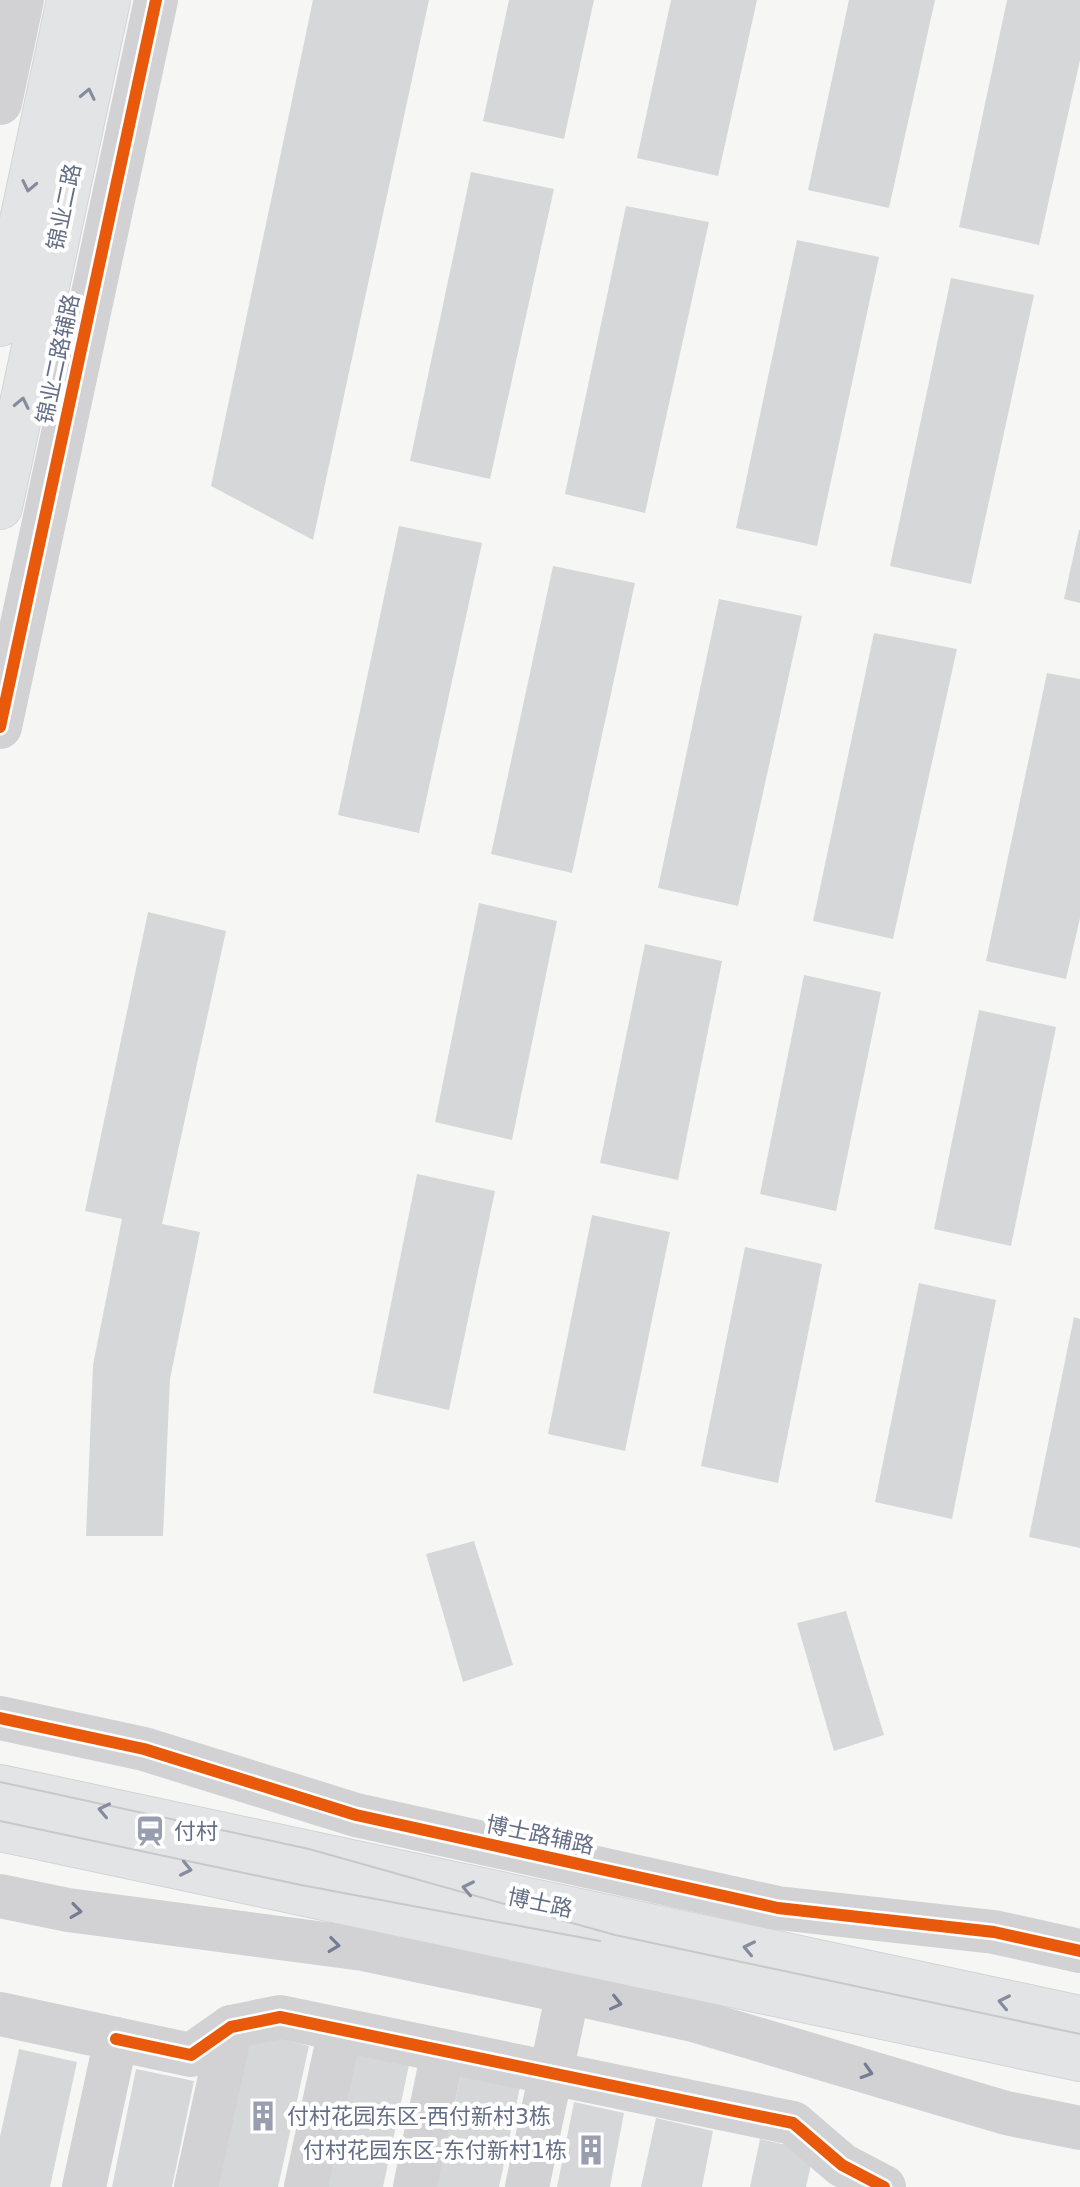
<svg xmlns="http://www.w3.org/2000/svg" width="1080" height="2187" font-family="'DejaVu Sans','Noto Sans SC',sans-serif">
	<rect width="100%" height="100%" fill="#f6f7f5"/>
	<!-- building -->
	<g fill="#d6d7d8">
		<path d="M313 0H429L313 540 211 486Z"/>
		<path d="M509 0H594L564 139 483 121Z"/>
		<path d="M671 0H757L718 176 637 158Z"/>
		<path d="M849 0H935L889 208 808 190Z"/>
		<path d="M1007 0H1080V60L1039 245 959 227Z"/>
		<path d="M471 172 554 189 490 479 410 461Z"/>
		<path d="M626 206 709 222 645 513 565 494Z"/>
		<path d="M797 240 879 257 817 546 736 528Z"/>
		<path d="M951 278 1034 295 971 584 890 566Z"/>
		<path d="M399 526 482 543 419 833 338 815Z"/>
		<path d="M1079 530H1080V603L1064 599Z"/>
		<path d="M553 566 635 583 572 873 491 854Z"/>
		<path d="M719 599 802 616 738 906 658 888Z"/>
		<path d="M874 633 957 649 893 939 813 921Z"/>
		<path d="M1047 673 1080 679V918L1066 979 986 961Z"/>
		<path d="M479 903 557 921 512 1140 435 1122Z"/>
		<path d="M148 912 226 931 162 1224 200 1232 170 1379 163 1536H86L93 1365 122 1219 85 1211Z"/>
		<path d="M645 944 722 961 678 1180 600 1163Z"/>
		<path d="M804 975 881 992 836 1211 760 1194Z"/>
		<path d="M979 1010 1056 1027 1011 1246 934 1229Z"/>
		<path d="M417 1174 495 1191 449 1410 373 1393Z"/>
		<path d="M592 1215 670 1232 625 1451 548 1434Z"/>
		<path d="M745 1247 822 1264 778 1483 701 1466Z"/>
		<path d="M919 1283 996 1300 952 1519 875 1502Z"/>
		<path d="M1074 1317 1080 1319V1548L1029 1537Z"/>
		<path d="M474 1541 513 1665 463 1682 426 1554Z"/>
		<path d="M846 1611 884 1735 834 1751 797 1623Z"/>
		<path d="M251 2032 309 2046 278 2187H217Z"/>
		<path d="M19 2049 77 2062 50 2187H0V2137Z"/>
		<path d="M355 2052 409 2065 383 2187H326Z"/>
		<path d="M136 2069 194 2081 172 2187H112Z"/>
		<path d="M461 2074 520 2087 499 2187H437Z"/>
		<path d="M574 2102 624 2113 610 2187H557Z"/>
		<path d="M656 2118 713 2131 702 2187H641Z"/>
		<path d="M760 2139 814 2151 806 2187H750Z"/>
	</g>
	<g fill="none" stroke-linecap="round" stroke-linejoin="round">
		<!-- major casing -->
		<g stroke="#d2d4d5" stroke-width="46">
			<g id="major">
				<path d="M0 324 69 0"/>
				<path d="M0 507 108 0"/>
				<path d="M0 1787 1080 2018"/>
				<path d="M0 1829 1080 2059"/>
			</g>
		</g>
		<!-- minor -->
		<g stroke="#d2d2d4" stroke-width="44">
			<path d="M0 103 22 0"/>
			<path d="M0 727 156 0"/>
			<path d="M0 1718 144 1749 356 1815 778 1908 994 1932 1080 1951"/>
			<path d="M0 1896 68 1910 363 1949 568 1992 693 2020 1006 2113 1080 2128"/>
			<path d="M0 2014 116 2039 84 2187"/>
			<path d="M116 2039 191 2055 231 2027 280 2017 793 2123 842 2165 884 2187"/>
			<path d="M196 2187 231 2027"/>
			<path d="M306 2187 340 2030"/>
			<path d="M415 2187 443 2052"/>
			<path d="M527 2187 568 1992"/>
		</g>
		<!-- major -->
		<use href="#major" stroke="#e3e4e5" stroke-width="44"/>
		<!-- tram -->
		<g stroke="#c8c8ca" stroke-width="2">
			<path d="M0 1782 309 1849 615 1935 1080 2034"/>
			<path d="M0 1821 301 1885 600 1941"/>
		</g>
		<!-- cycleway casing -->
		<g stroke="#fff" stroke-width="17">
			<g id="cycleway">
				<path d="M0 727 156 0"/>
				<path d="M0 1718 144 1749 356 1815 778 1908 994 1932 1080 1951"/>
				<path d="M116 2039 191 2055 231 2027 280 2017 793 2123 842 2165 884 2187"/>
			</g>
		</g>
		<!-- cycleway -->
		<use href="#cycleway" stroke="#e8590c" stroke-width="12"/>
	</g>
	<!-- one-way arrows -->
	<defs><path id="oneway-chevron" d="M-2-3.5L2.5 0L-2 3.5" fill="none" stroke-width="1.6" stroke-linecap="round" stroke-linejoin="round" transform="scale(2)"/></defs>
	<g stroke="#848c9e">
		<use href="#oneway-chevron" transform="translate(88 94) rotate(-78)"/>
		<use href="#oneway-chevron" transform="translate(29 186) rotate(102)"/>
		<use href="#oneway-chevron" transform="translate(22 403) rotate(-78)"/>
		<use href="#oneway-chevron" transform="translate(104 1810) rotate(-168)"/>
		<use href="#oneway-chevron" transform="translate(186 1869) rotate(12)"/>
		<use href="#oneway-chevron" transform="translate(468 1888) rotate(-168)"/>
		<use href="#oneway-chevron" transform="translate(749 1948) rotate(-168)"/>
		<use href="#oneway-chevron" transform="translate(1004 2002) rotate(-168)"/>
	</g>
	<g stroke="#757d93">
		<use href="#oneway-chevron" transform="translate(76 1911) rotate(8)"/>
		<use href="#oneway-chevron" transform="translate(334 1945) rotate(7)"/>
		<use href="#oneway-chevron" transform="translate(616 2003) rotate(13)"/>
		<use href="#oneway-chevron" transform="translate(867 2072) rotate(17)"/>
	</g>
	<!-- icons -->
	<defs>
		<g id="station-bare" transform="scale(2.4)"><path d="M-3-6H3Q5-6 5-4V2Q5 4 3 4L4.5 6H3L1.5 4h-3L-3 6H-4.5L-3 4Q-5 4-5 2V-4Q-5-6-3-6ZM-3.5-4v3h7v-3ZM-3.5 1v1.5H-2V1ZM2 1v1.5H3.5V1Z" fill="#989eae" stroke="#fff" stroke-width="2.5" paint-order="stroke"/></g>
		<g id="building-bare" transform="scale(2.4)"><path d="M-4-6H4V6H1V3H-1V6H-4ZM-2.5-4.3h1.7v1.8h-1.7ZM.8-4.3h1.7v1.8H.8ZM-2.5-1h1.7V.8h-1.7ZM.8-1h1.7V.8H.8Z" fill="#989eae" stroke="#fff" stroke-width="2.5" paint-order="stroke"/></g>
	</defs>
	<g fill-rule="evenodd">
		<use href="#station-bare" x="150" y="1831"/>
		<use href="#building-bare" x="263" y="2116"/>
		<use href="#building-bare" x="591" y="2150"/>
	</g>
	<g text-anchor="middle" dominant-baseline="central" stroke-width="8" stroke-linejoin="round" paint-order="stroke">
		<!-- street labels -->
		<g font-size="22" fill="#656e87" stroke="#fff">
			<text transform="translate(64 207) rotate(-78)">锦业二路</text>
			<text transform="translate(58 359) rotate(-78)">锦业二路辅路</text>
			<text transform="translate(540 1835) rotate(12)">博士路辅路</text>
			<text transform="translate(540 1903) rotate(12)">博士路</text>
		</g>
		<!-- poi labels -->
		<g font-size="22" fill="#656e87" stroke="#fff" text-anchor="start">
			<text x="174" y="1831">付村</text>
			<text x="287" y="2116">付村花园东区-西付新村3栋</text>
			<text x="567" y="2150" text-anchor="end">付村花园东区-东付新村1栋</text>
		</g>
	</g>
</svg>
